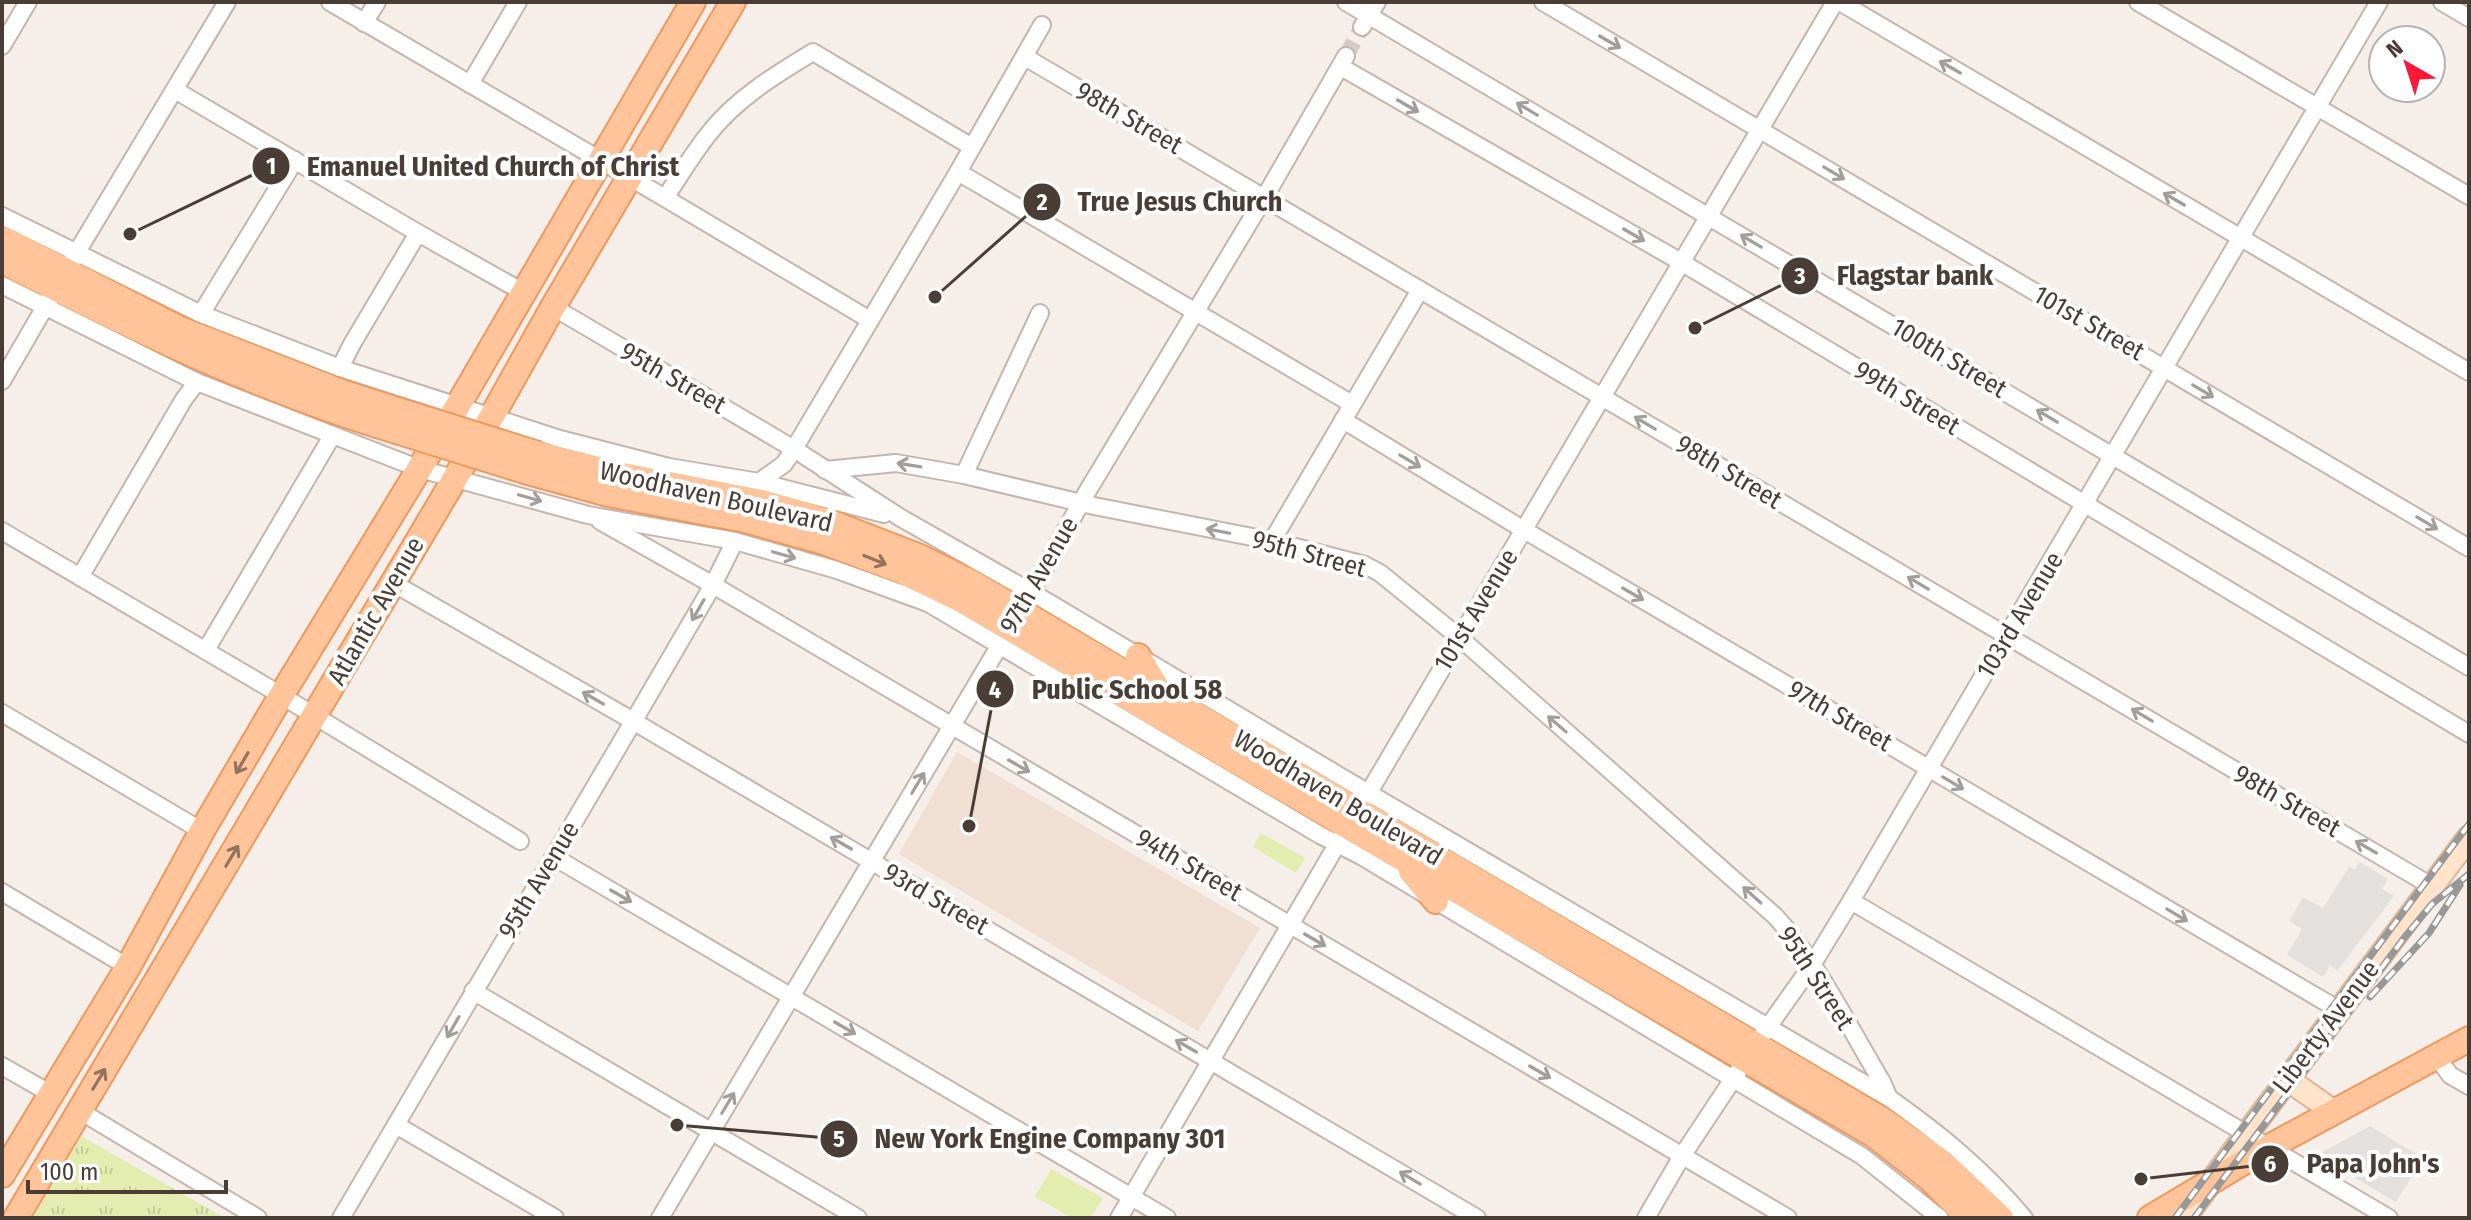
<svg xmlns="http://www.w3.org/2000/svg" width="2471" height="1220" font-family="'Fira Sans Condensed',sans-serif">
	<defs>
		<pattern id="park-tufts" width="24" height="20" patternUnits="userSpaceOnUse" patternTransform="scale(2)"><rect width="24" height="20" fill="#e3edaf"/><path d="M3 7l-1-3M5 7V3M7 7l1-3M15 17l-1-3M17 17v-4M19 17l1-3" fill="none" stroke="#c4cc97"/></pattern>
	</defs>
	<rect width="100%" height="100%" fill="#f6eee9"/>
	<!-- education -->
	<path fill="#f0dfd2" d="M957 752 1260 928 1198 1031 899 854Z"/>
	<!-- grass -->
	<g fill="#e3edaf">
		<path d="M1261 833 1305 858 1296 873 1253 847Z"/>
		<path d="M1051 1169 1103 1198 1091 1218H1072L1035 1197Z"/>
	</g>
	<!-- park -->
	<path fill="url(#park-tufts)" d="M81 1136 225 1218H33Z"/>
	<!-- parking -->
	<g fill="#e4e0de">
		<path d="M2360 862 2388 879 2382 889 2394 896 2337 971 2330 965 2323 977 2287 955 2302 929 2289 921 2303 897 2323 908 2349 867 2355 870Z"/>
		<path d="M2370 1126 2423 1158 2396 1202 2319 1157V1154Z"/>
	</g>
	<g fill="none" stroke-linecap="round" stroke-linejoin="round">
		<!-- street-tunnel -->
		<path stroke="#d4cbc5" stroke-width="16" stroke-dasharray="16 8" stroke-linecap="butt" d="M1346 56 1362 27"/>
		<!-- street casing -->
		<g stroke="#c5b6ad" stroke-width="20">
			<g id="street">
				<path d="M330 2 665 198 870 320"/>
				<path d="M1346 2 2469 667"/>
				<path d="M1543 2 2469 548"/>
				<path d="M1840 2 2469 372"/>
				<path d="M2138 2 2469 196"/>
				<path d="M2442 2 2469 18"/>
				<path d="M364 23 377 2"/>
				<path d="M1362 27 1377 2"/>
				<path d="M2 46 28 2"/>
				<path d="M1025 57 2433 887"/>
				<path d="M1341 67 1681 262 2469 734"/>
				<path d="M470 84 518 2"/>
				<path d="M175 90 418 233 523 292"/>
				<path d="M958 172 1352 404"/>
				<path d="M665 198C679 177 692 155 707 136 734 100 775 75 813 52L972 147"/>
				<path d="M2 216 201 314 340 368 560 439 669 467 759 482 884 514"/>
				<path d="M71 262 227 2"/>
				<path d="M2 285 197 382 420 469 588 515 735 541 837 570 928 603 1320 835 1361 856 1862 1156 1940 1218"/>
				<path d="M553 307 794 449 901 518 1031 592 1338 775 1889 1098C1941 1135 1983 1169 2024 1218"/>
				<path d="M201 314 295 160"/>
				<path d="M340 368 352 344 418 233"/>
				<path d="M2 381 49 300"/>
				<path d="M1343 420 1524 530 2339 1010"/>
				<path d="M825 470 896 463 964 475 1094 506 1272 541 1365 565 1380 573 1460 638 1775 916C1819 964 1848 1026 1882 1082L1889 1098"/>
				<path d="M964 475 1040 313"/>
				<path d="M759 482 784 464 794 449 958 172 1042 25"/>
				<path d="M600 521 713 585 1788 1218"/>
				<path d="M2 531 269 688 520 841"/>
				<path d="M1272 541 1420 290"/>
				<path d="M80 577 184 399 197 382"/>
				<path d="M393 583 621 714 1477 1218"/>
				<path d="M1026 601 1087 492 1270 188 1346 56"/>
				<path d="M206 650 332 436"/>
				<path d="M2 713 202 831"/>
				<path d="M1365 799 1835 2"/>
				<path d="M554 857 1167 1218"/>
				<path d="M2 892 128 967"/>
				<path d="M1851 901 2389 1218"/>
				<path d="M473 991 858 1218"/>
				<path d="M1763 1034 1812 965 1851 901 2379 2"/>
				<path d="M2437 1057 2450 1075 2469 1086"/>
				<path d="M2 1066 51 1094"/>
				<path d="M80 1111 258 1218"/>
				<path d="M396 1125 555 1218"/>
				<path d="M341 1218 640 710 713 585 735 541"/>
				<path d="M660 1218 1004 638"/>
				<path d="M1119 1218 1342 836"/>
				<path d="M1646 1218 1682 1156 1739 1070"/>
			</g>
		</g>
		<!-- secondary casing -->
		<g stroke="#ddb697" stroke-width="26">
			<g id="secondary">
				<path d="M2287 1079 2334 1112"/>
				<path d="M2184 1218 2469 837"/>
			</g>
		</g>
		<!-- primary casing -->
		<g stroke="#ef995e" stroke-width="28">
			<g id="primary">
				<path d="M2 238 180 329 344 393 388 407"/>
				<path d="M2 261C124 324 245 384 377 425"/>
				<path d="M538 454 617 474 762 502 827 521 920 557 973 583 1883 1120 1942 1162 2001 1218"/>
				<path d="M528 472 608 494 745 520 824 542 901 571 961 600 1874 1135 1929 1178 1969 1218"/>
				<path d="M1138 656 1159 691"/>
				<path d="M1411 871 1436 901"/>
				<path d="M2 1175 128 967 202 831 281 696 457 407 693 2"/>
				<path d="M16 1218 492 416 553 307 733 2"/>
				<path d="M2150 1218 2269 1147 2469 1039"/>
			</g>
		</g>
		<!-- street -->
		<use href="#street" stroke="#fff" stroke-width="16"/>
		<!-- secondary -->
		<use href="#secondary" stroke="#ffe3ca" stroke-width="22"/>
		<!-- primary -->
		<use href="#primary" stroke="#ffc499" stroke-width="24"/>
		<!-- rail casing -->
		<g stroke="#989898" stroke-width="7">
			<g id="rail">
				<path d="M2370 997 2429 933 2460 885"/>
				<path d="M2175 1218 2469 824"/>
				<path d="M2194 1218 2404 938 2432 904 2469 874"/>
			</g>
		</g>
		<!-- rail -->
		<use href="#rail" stroke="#fff" stroke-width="4" stroke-dasharray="12" stroke-linecap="butt"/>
		<!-- primary-bridge casing -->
		<g stroke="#ef995e" stroke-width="28" stroke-linecap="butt">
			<g id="primary-bridge">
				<path d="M388 407 538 454"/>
				<path d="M377 425 528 472"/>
			</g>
		</g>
		<!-- primary-bridge -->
		<use href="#primary-bridge" stroke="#ffc499" stroke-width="24"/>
	</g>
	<!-- one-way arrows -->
	<defs><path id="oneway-shaft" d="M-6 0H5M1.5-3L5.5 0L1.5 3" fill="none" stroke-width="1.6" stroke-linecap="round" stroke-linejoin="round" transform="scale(2)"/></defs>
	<g stroke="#a49e9a">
		<use href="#oneway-shaft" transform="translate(1610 42) rotate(30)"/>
		<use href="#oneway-shaft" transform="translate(1950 67) rotate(-150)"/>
		<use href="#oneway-shaft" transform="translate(1408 106) rotate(30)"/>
		<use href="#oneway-shaft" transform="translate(1527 109) rotate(-149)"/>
		<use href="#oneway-shaft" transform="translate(1834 173) rotate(31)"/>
		<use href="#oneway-shaft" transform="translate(2174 199) rotate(-150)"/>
		<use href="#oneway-shaft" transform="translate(1634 235) rotate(30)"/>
		<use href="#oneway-shaft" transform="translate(1751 241) rotate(-149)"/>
		<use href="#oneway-shaft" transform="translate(2203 391) rotate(31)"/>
		<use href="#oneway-shaft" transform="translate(2047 416) rotate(-149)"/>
		<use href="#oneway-shaft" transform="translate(1645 423) rotate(-149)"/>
		<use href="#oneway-shaft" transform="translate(1410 461) rotate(31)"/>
		<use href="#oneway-shaft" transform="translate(909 465) rotate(-171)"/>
		<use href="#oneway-shaft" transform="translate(530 498) rotate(16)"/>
		<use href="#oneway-shaft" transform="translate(2427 523) rotate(31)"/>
		<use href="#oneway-shaft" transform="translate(1218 531) rotate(-169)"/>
		<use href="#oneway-shaft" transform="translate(784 555) rotate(16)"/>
		<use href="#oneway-shaft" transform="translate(1918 583) rotate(-149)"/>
		<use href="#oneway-shaft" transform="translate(1633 594) rotate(30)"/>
		<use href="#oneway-shaft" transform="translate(698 610) rotate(120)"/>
		<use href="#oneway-shaft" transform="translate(593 698) rotate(-150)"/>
		<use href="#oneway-shaft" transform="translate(2142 715) rotate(-149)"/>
		<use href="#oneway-shaft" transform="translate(1557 724) rotate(-139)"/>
		<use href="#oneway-shaft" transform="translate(1019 766) rotate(30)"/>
		<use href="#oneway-shaft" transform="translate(918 783) rotate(-59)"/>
		<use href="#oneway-shaft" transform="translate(1953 783) rotate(31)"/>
		<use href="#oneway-shaft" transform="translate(841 843) rotate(-150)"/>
		<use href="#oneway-shaft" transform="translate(2366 847) rotate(-150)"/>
		<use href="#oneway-shaft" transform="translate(1752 895) rotate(-138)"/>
		<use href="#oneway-shaft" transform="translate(621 896) rotate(30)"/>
		<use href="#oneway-shaft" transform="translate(2177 915) rotate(31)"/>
		<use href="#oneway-shaft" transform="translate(1315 940) rotate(30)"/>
		<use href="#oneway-shaft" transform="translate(453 1027) rotate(120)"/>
		<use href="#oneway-shaft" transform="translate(845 1028) rotate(30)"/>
		<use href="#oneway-shaft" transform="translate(1186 1046) rotate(-150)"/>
		<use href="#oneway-shaft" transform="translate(1540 1072) rotate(30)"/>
		<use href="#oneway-shaft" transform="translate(728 1103) rotate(-59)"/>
		<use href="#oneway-shaft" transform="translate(1410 1178) rotate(-149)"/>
	</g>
	<g stroke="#92735e">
		<use href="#oneway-shaft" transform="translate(875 560) rotate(22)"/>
		<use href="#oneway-shaft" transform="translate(242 763) rotate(120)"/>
		<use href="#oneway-shaft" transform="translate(232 856) rotate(-59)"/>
		<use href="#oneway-shaft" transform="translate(99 1079) rotate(-59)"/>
	</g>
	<g text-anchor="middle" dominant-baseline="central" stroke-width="8" stroke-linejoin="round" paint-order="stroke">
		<!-- street labels -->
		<g font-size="26" fill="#4a3d36" stroke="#fff">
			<text transform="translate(1129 118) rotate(30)">98th Street</text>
			<text transform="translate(2089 323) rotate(30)">101st Street</text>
			<text transform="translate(1949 358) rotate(31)">100th Street</text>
			<text transform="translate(673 378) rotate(30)">95th Street</text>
			<text transform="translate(1907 398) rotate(31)">99th Street</text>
			<text transform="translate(1729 472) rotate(31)">98th Street</text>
			<text transform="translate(716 497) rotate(13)">Woodhaven Boulevard</text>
			<text transform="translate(1309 554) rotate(15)">95th Street</text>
			<text transform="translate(1039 575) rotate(-60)">97th Avenue</text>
			<text transform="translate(1476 610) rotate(-59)">101st Avenue</text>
			<text transform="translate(376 611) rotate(-60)">Atlantic Avenue</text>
			<text transform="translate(2020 615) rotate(-59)">103rd Avenue</text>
			<text transform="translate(1840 716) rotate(30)">97th Street</text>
			<text transform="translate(1338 798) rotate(31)">Woodhaven Boulevard</text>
			<text transform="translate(2287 801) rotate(30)">98th Street</text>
			<text transform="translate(1189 865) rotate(30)">94th Street</text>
			<text transform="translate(539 880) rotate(-59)">95th Avenue</text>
			<text transform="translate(936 899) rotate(30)">93rd Street</text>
			<text transform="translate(1816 978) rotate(57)">95th Street</text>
			<text transform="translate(2326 1027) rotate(-53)">Liberty Avenue</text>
		</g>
	</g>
	<!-- callouts -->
	<path fill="none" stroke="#4a3d36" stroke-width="3" d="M130 234L271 166M935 297L1042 202M1695 328L1800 276M969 826L995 689M677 1125L839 1139M2141 1179L2270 1164"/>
	<g fill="#4a3d36" stroke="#fff" stroke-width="3">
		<circle cx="130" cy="234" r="8"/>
		<circle cx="935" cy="297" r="8"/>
		<circle cx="1695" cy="328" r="8"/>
		<circle cx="969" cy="826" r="8"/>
		<circle cx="677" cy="1125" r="8"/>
		<circle cx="2141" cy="1179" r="8"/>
		<circle cx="271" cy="166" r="20"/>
		<circle cx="1042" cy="202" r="20"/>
		<circle cx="1800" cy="276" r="20"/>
		<circle cx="995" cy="689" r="20"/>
		<circle cx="839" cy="1139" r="20"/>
		<circle cx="2270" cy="1164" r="20"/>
	</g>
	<g font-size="24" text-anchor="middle" font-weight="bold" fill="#fff">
		<text x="271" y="174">1</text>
		<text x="1042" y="210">2</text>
		<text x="1800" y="284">3</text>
		<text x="995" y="698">4</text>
		<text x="839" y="1147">5</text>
		<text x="2270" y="1172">6</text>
	</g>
	<g font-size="28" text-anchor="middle" font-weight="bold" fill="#4a3d36" stroke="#fff" stroke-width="8" stroke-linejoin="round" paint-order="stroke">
		<text x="493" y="176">Emanuel United Church of Christ</text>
		<text x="1180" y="211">True Jesus Church</text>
		<text x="1915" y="285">Flagstar bank</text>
		<text x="1127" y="699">Public School 58</text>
		<text x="1050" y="1148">New York Engine Company 301</text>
		<text x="2373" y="1173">Papa John's</text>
	</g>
	<!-- border -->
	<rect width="2471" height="1220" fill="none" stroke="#4a3d36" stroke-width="8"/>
	<!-- north arrow -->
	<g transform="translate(2407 64) rotate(321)"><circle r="38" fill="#ffffff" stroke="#b7b1af" stroke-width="2"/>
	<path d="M0-6L14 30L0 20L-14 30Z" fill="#ff1737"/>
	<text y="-12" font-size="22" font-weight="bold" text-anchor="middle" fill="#4a3d36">N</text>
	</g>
	<!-- scale -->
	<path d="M28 1180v12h198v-12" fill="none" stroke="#4a3d36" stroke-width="4"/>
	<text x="40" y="1180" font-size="24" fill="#4a3d36" stroke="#ffffff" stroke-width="6" paint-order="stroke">100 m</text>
</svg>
